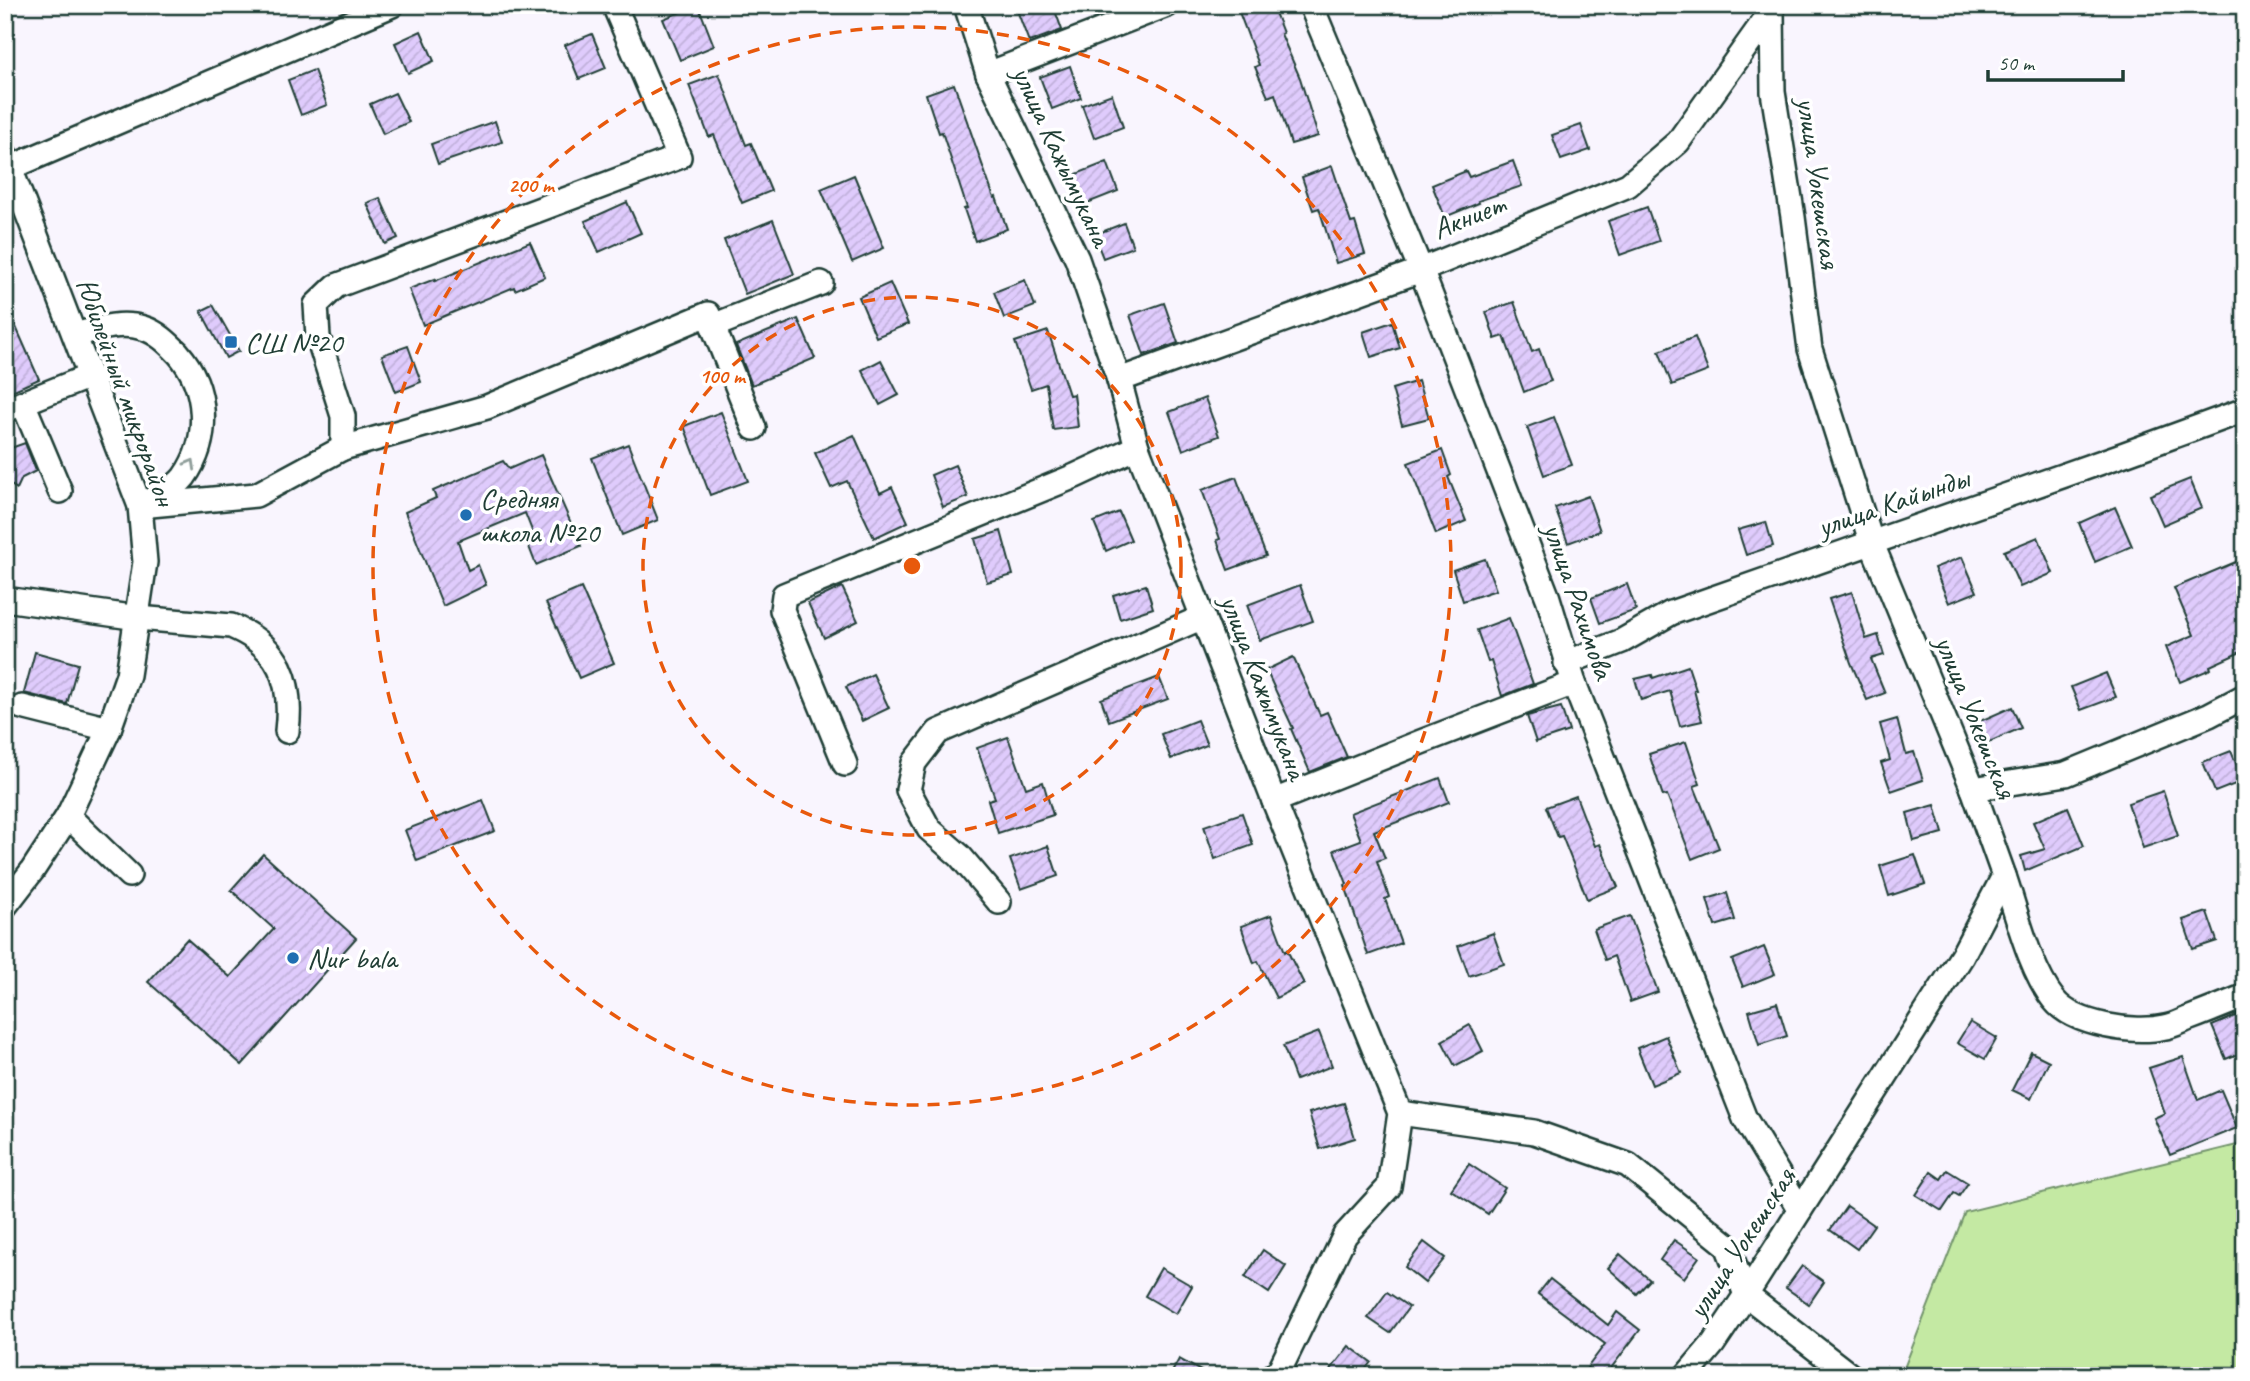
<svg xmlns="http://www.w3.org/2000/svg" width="2250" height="1381" font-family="Caveat,sans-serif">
	<defs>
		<pattern id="building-hatch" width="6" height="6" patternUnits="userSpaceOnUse" patternTransform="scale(1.75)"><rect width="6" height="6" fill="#dfcbfc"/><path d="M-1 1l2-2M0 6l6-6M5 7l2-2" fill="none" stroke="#bfafd9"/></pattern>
	</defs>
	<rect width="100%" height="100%" fill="#f9f5fe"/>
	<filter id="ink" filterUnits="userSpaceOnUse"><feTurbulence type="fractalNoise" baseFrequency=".0143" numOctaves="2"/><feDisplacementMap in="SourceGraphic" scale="14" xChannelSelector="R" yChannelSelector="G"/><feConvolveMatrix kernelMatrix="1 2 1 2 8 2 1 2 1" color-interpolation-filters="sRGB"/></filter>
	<g filter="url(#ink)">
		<!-- grass -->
		<path fill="#c4e9a3" stroke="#72936c" stroke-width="2" d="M2245 1143V1376H1901L1965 1212Z"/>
		<!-- building -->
		<g fill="url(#building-hatch)" stroke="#1f3d34" stroke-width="2">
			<path d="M698 5 714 46 680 60 663 19Z"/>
			<path d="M1015 5H1053L1062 30 1029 42Z"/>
			<path d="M1254 5H1272L1283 33 1281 34 1300 78 1318 136 1291 144 1275 94 1268 97 1255 67 1259 65 1239 12Z"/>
			<path d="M421 31 434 61 408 73 395 43Z"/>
			<path d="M592 34 606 68 579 79 565 45Z"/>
			<path d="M1070 66 1081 98 1052 109 1040 77Z"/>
			<path d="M314 70 327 105 301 115 288 80Z"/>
			<path d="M719 74 746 145 751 143 771 191 742 203 714 135 709 137 689 85Z"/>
			<path d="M954 84 994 198 996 197 1007 229 975 241 964 209 967 208 942 132 939 133 926 94Z"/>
			<path d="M395 93 409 122 383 134 370 104Z"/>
			<path d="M1112 94 1123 127 1094 138 1082 105Z"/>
			<path d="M495 121 502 142 438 164 431 144Z"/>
			<path d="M1581 125 1590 150 1561 160 1552 135Z"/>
			<path d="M1513 161 1522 186 1478 201 1479 203 1445 217 1432 185 1466 171 1469 177Z"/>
			<path d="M1107 162 1118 191 1085 204 1074 175Z"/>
			<path d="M1332 166 1351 223 1355 222 1365 254 1336 263 1319 208 1313 210 1302 177Z"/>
			<path d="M854 175 884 248 852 262 821 189Z"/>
			<path d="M380 198 398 238 385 244 367 203Z"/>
			<path d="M627 202 641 233 599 252 585 221Z"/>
			<path d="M1647 207 1659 241 1620 255 1608 221Z"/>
			<path d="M773 220 794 274 745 294 724 240Z"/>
			<path d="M1124 223 1133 247 1103 258 1094 235Z"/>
			<path d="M530 242 545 277 515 290 514 287 423 325 409 289 435 279V281Z"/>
			<path d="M1025 280 1035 306 1004 318 994 292Z"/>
			<path d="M890 283 908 324 876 337 859 297Z"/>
			<path d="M5 302 39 379 5 394Z"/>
			<path d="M1514 302 1532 352 1539 349 1551 381 1524 392 1504 336 1495 339 1486 312Z"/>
			<path d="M1164 303 1178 343 1144 355 1130 315Z"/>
			<path d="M213 305 239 351 226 358 201 311Z"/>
			<path d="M798 319 815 358 752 385 736 345Z"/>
			<path d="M1392 322 1400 348 1371 357 1363 332Z"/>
			<path d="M1048 331 1069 395 1074 394 1078 427 1053 430 1046 384 1031 389 1015 342Z"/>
			<path d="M1695 337 1708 371 1672 385 1659 351Z"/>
			<path d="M408 346 421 382 396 392 382 355Z"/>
			<path d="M881 360 899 395 880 405 862 370Z"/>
			<path d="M1418 381 1429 418 1402 425 1392 389Z"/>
			<path d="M1205 398 1219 436 1183 450 1169 412Z"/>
			<path d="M721 412 748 481 710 495 684 426Z"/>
			<path d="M1554 417 1572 465 1544 475 1527 427Z"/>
			<path d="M854 435 880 493 892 487 908 522 874 538 847 481 831 488 815 453Z"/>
			<path d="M25 443 36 471 22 478 17 489 5 481V450Z"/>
			<path d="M628 444 658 520 622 535 592 458Z"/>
			<path d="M1442 450 1451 475 1448 477 1466 521 1436 534 1408 463Z"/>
			<path d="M541 455 581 546 536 565 528 544 536 541 525 513 458 541 468 570 478 565 486 585 443 606 405 512 436 498 433 491 503 461 509 469Z"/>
			<path d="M955 465 968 497 943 507 931 475Z"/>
			<path d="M1236 477 1266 556 1228 570 1217 540 1220 539 1202 490Z"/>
			<path d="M2190 479 2202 508 2163 525 2150 495Z"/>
			<path d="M1588 496 1600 531 1568 543 1555 508Z"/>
			<path d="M2115 507 2132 546 2095 562 2079 523Z"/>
			<path d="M1119 512 1131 540 1106 551 1094 522Z"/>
			<path d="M1766 522 1773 546 1746 555 1738 530Z"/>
			<path d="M1001 531 1013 575 987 582 975 539Z"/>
			<path d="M2038 537 2053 573 2020 587 2004 551Z"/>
			<path d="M1962 557 1977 592 1949 603 1934 568Z"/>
			<path d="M2245 558V598L2236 602 2245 621V650L2210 666 2211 669 2180 682 2166 647 2194 635 2174 588Z"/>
			<path d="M1485 559 1496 590 1463 601 1453 570Z"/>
			<path d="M1627 584 1636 610 1600 623 1591 598Z"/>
			<path d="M1146 585 1153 608 1120 619 1113 595Z"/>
			<path d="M1300 585 1313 621 1260 640 1247 605Z"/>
			<path d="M842 587 858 621 824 638 808 603Z"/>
			<path d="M581 588 614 663 579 678 546 603Z"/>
			<path d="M1852 592 1866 639 1878 635 1884 655 1871 659 1885 693 1867 700 1851 663 1829 599Z"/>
			<path d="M1509 618 1533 684 1502 696 1491 661 1488 662 1477 630Z"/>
			<path d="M35 652 78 664 67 704 24 693Z"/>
			<path d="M1293 657 1320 715 1327 712 1347 757 1310 772 1291 729 1293 728 1266 670Z"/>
			<path d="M1688 666 1696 690H1694L1702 721 1680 726 1670 691 1641 700 1635 679 1652 675 1653 678Z"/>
			<path d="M2106 673 2116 697 2081 710 2071 687Z"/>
			<path d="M873 674 889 708 862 721 846 687Z"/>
			<path d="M1159 677 1168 699 1109 721 1101 699Z"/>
			<path d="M1561 707 1569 731 1536 742 1527 716Z"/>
			<path d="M2012 707 2021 728 1987 743 1978 722Z"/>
			<path d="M1897 719 1906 754 1914 752 1923 780 1891 791 1881 763 1890 760 1880 724Z"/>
			<path d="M1197 720 1207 745 1171 759 1161 734Z"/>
			<path d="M1008 737 1026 788 1043 782 1053 815 998 833 988 800 995 798 977 748Z"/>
			<path d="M1686 742 1700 784 1694 786 1719 848 1692 859 1667 795 1663 796 1649 754Z"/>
			<path d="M2231 751 2243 781 2215 792 2203 762Z"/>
			<path d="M1440 778 1449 802 1374 831 1385 858 1377 861 1389 897 1385 899 1401 943 1368 955 1345 885 1347 884 1334 850 1361 840 1350 813Z"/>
			<path d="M2163 791 2178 836 2143 848 2128 803Z"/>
			<path d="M1576 796 1595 846 1600 844 1618 887 1587 899 1562 836 1558 837 1546 807Z"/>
			<path d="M483 800 495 831 417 861 405 830Z"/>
			<path d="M1935 805 1943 833 1914 841 1907 813Z"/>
			<path d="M2068 807 2084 846 2025 871 2021 856 2045 849 2033 822Z"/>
			<path d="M1242 813 1253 845 1215 859 1204 826Z"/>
			<path d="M1048 846 1058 876 1021 889 1010 859Z"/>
			<path d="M263 854 356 938 242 1065 148 982 187 939 230 977 274 929 231 890Z"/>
			<path d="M1915 855 1925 884 1889 896 1880 866Z"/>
			<path d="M1727 893 1735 920 1715 926 1707 899Z"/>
			<path d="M2207 912 2217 941 2193 949 2183 920Z"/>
			<path d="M1271 915 1285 952 1287 950 1304 984 1276 998 1258 961 1254 963 1241 926Z"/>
			<path d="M1630 916 1658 992 1630 1002 1614 956 1605 960 1594 929Z"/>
			<path d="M1493 933 1504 964 1469 976 1458 946Z"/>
			<path d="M1764 947 1775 974 1743 987 1732 960Z"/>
			<path d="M1777 1003 1787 1036 1759 1045 1749 1011Z"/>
			<path d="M2245 1012V1051L2226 1059 2212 1026Z"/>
			<path d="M1970 1022 1997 1038 1985 1059 1957 1043Z"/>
			<path d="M1470 1025 1483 1051 1455 1066 1442 1041Z"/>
			<path d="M1319 1032 1332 1066 1296 1080 1283 1046Z"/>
			<path d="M1666 1036 1681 1073 1652 1085 1637 1048Z"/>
			<path d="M2031 1052 2049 1061 2031 1099 2012 1090Z"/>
			<path d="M2183 1057 2198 1100 2221 1090 2237 1128 2170 1155 2154 1118 2165 1113 2149 1068Z"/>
			<path d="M1344 1103 1355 1138 1320 1149 1309 1113Z"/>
			<path d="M1469 1164 1505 1188 1488 1214 1451 1190Z"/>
			<path d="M1947 1170 1968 1183 1959 1196 1954 1193 1942 1211 1916 1195 1931 1172 1941 1179Z"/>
			<path d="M1847 1206 1874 1225 1857 1249 1830 1230Z"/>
			<path d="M1674 1240 1699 1257 1684 1278 1660 1260Z"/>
			<path d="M1424 1242 1445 1258 1425 1283 1405 1267Z"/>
			<path d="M1263 1250 1286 1266 1269 1293 1245 1277Z"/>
			<path d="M1620 1254 1650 1280 1637 1294 1608 1268Z"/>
			<path d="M1802 1266 1824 1282 1809 1304 1786 1288Z"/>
			<path d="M1161 1268 1192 1286 1176 1314 1145 1296Z"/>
			<path d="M1550 1279 1608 1325 1617 1312 1640 1330 1605 1376H1581L1605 1344 1538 1294Z"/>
			<path d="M1387 1292 1409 1307 1390 1333 1368 1318Z"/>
			<path d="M1349 1346 1371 1362 1360 1376H1326Z"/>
			<path d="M1179 1359 1210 1376H1170Z"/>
		</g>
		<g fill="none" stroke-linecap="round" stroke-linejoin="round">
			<!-- minor casing -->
			<g stroke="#1f3d34" stroke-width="28">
				<g id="minor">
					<path d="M966 5 988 74 1077 259 1119 380 1137 447 1274 801 1400 1113 1389 1187 1345 1235 1280 1369 1273 1376"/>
					<path d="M1311 5 1421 270 1548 598 1574 683 1745 1119 1800 1210"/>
					<path d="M988 74 1167 5"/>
					<path d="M5 155 140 506 145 562 128 675 109 729 68 816 32 871 5 906"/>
					<path d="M5 170 392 5"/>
					<path d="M713 326 821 283"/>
					<path d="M75 335C97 329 120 321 143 328 157 332 168 343 178 353 208 387 211 439 184 477 175 488 161 495 149 501"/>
					<path d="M1119 380 1421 270 1628 185 1678 142 1772 10"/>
					<path d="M23 403 60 491"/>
					<path d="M5 410 90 376"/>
					<path d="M343 448V416L318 337 316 305 336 286 679 157 614 5"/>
					<path d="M140 506 256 495 343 448 487 407 708 314 754 428"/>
					<path d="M5 599 138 618 231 626C280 646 293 681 287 731"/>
					<path d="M1566 663 1622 641 1671 613 2119 456 2245 410"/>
					<path d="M22 707 109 729"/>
					<path d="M845 764 782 610 784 595 1075 476 1137 447"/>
					<path d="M1973 789 2066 774 2209 715 2245 696"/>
					<path d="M1274 801 1421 742 1574 683"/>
					<path d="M68 816 129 875"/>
					<path d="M2004 876C2017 914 2030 970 2054 1000 2074 1025 2135 1034 2165 1027 2173 1026 2182 1021 2190 1018 2208 1011 2226 1004 2245 996"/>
					<path d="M999 902 960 856 929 829 908 790 914 763 938 732 1203 617"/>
					<path d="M1400 1113 1534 1132 1628 1165 1727 1245 1746 1295 1851 1376"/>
					<path d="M1686 1376 1713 1344 1746 1295 1962 956 2004 876 1973 789 1872 544 1810 349 1793 217 1773 92 1772 10 1773 5"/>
				</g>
			</g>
			<!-- minor -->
			<use href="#minor" stroke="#fff" stroke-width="23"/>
		</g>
		<!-- one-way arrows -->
		<defs><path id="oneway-chevron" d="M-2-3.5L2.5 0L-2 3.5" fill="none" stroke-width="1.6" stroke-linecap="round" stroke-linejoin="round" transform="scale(1.75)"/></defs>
		<use stroke="#8f9e9a" href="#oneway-chevron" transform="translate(191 464) rotate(-61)"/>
	</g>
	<!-- distance rings -->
	<g fill="none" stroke="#e8590c" stroke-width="3.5" stroke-dasharray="12 9">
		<circle cx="912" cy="566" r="269"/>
		<circle cx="912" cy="566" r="539"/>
	</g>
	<!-- markers -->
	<g fill="#1f6fb2" stroke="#fff" stroke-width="2.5">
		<rect x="224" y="335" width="14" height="14" rx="3.5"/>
		<circle cx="466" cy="515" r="7"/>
		<circle cx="293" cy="958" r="7"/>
	</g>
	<g text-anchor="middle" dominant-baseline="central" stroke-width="7" stroke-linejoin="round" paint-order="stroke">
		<!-- street labels -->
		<g font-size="30" fill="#1f3d34" stroke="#fff">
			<text transform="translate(1062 156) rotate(65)">улица Кажымукана</text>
			<text transform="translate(1819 183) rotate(82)">улица Уокешская</text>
			<text transform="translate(1469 216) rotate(-22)">Акниет</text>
			<text transform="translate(126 392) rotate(70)">Юбилейный микрорайон</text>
			<text transform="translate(1893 502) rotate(-19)">улица Кайынды</text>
			<text transform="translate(1579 601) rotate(71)">улица Рахимова</text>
			<text transform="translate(1264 687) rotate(69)">улица Кажымукана</text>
			<text transform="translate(1976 717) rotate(68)">улица Уокешская</text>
			<text transform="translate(1741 1243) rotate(-57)">улица Уокешская</text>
		</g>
		<!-- poi labels -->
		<g font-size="30" fill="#1f3d34" stroke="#fff" text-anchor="start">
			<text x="245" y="342">СШ №20</text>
			<text x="480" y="498">Средняя<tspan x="480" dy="34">школа №20</tspan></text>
			<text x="307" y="958">Nur bala</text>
		</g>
	</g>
	<circle cx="912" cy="566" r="10" fill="#e8590c" stroke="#fff" stroke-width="3.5"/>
	<g font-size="21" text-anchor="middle" font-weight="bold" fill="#e8590c" stroke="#fff" stroke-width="7" stroke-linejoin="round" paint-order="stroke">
		<text x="531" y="192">200 m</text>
		<text x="722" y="383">100 m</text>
	</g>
	<!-- margin -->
	<rect width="2250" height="1381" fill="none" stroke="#fff" stroke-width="28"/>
	<rect x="14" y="14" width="2222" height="1353" fill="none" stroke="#1f3d34" stroke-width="2.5" filter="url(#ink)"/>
	<!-- scale -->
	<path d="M1988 70v10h135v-10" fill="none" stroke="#1f3d34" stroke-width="3.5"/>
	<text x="1998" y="70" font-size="21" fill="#1f3d34" stroke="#ffffff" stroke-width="5" paint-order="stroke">50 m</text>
</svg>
